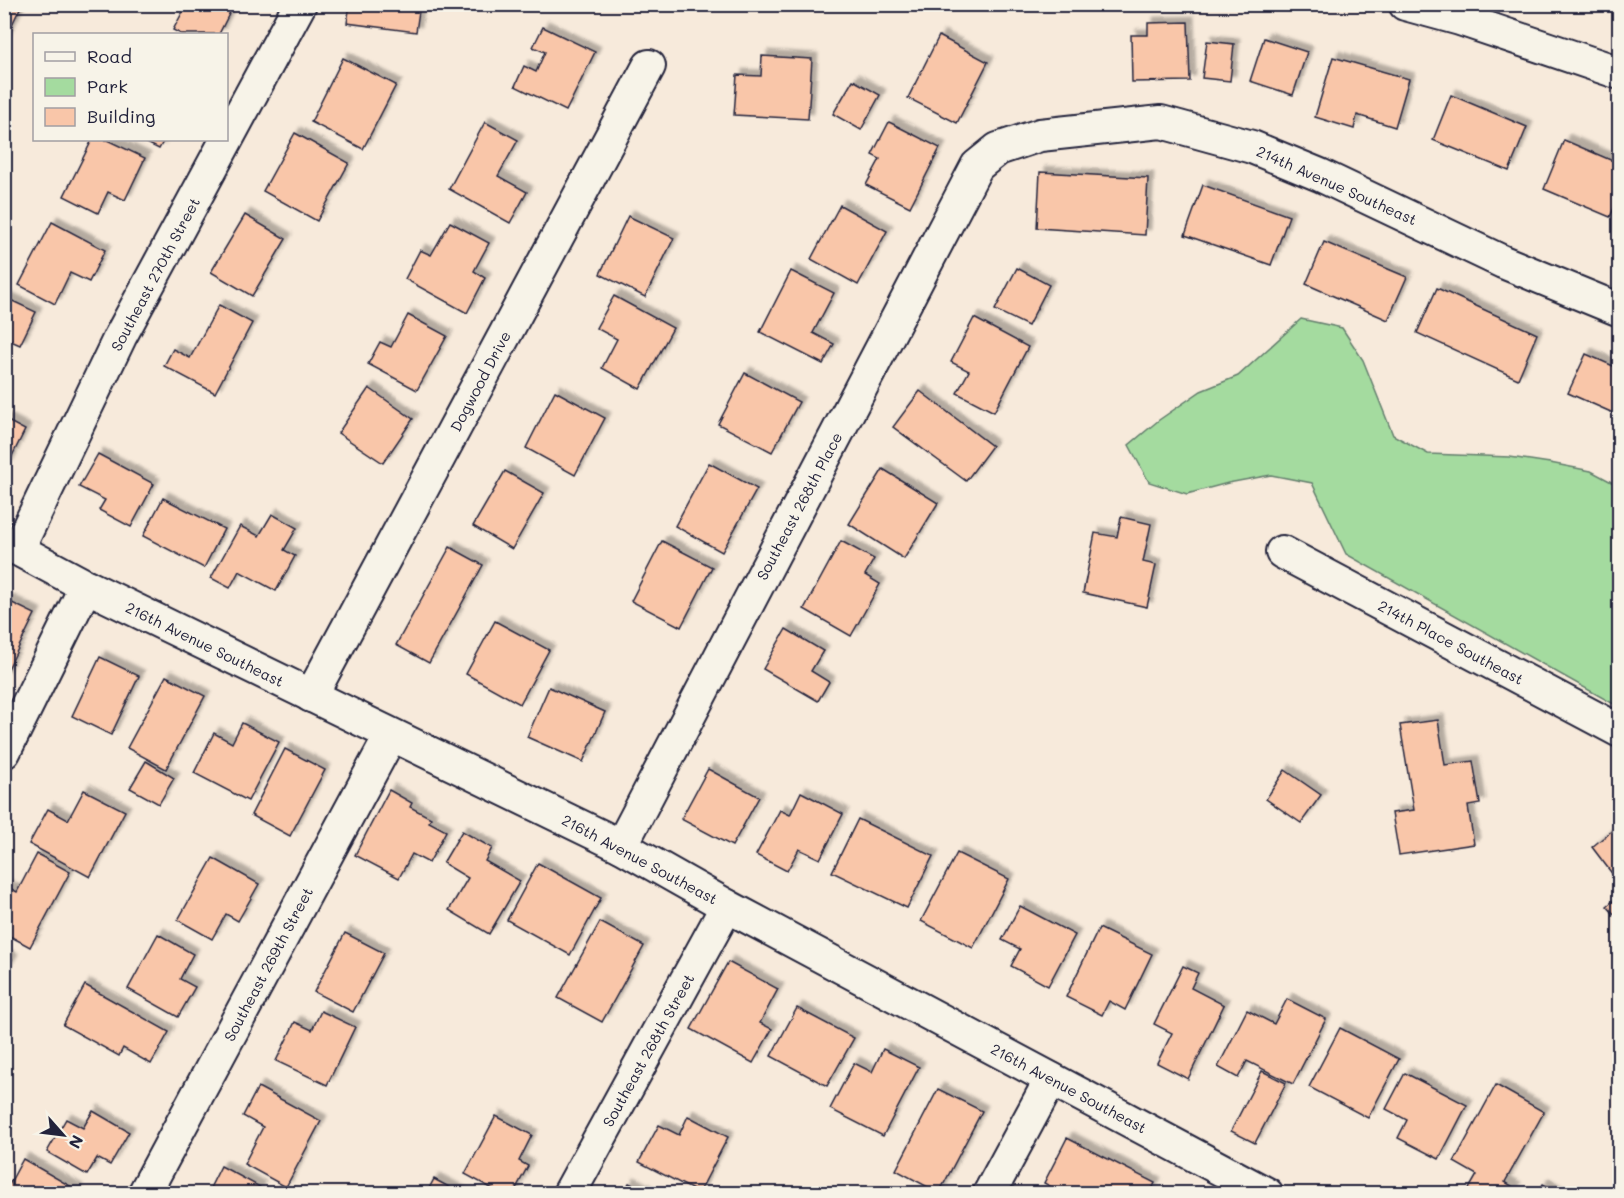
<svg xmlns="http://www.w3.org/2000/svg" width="1624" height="1198" font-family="Mali,sans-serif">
	<defs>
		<filter id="shadow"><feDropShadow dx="5.5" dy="-5.5" stdDeviation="1.5" flood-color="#0004"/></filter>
	</defs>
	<rect width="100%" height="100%" fill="#f7eadb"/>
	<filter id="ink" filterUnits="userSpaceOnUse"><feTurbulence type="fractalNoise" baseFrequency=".0167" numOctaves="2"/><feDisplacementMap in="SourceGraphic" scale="12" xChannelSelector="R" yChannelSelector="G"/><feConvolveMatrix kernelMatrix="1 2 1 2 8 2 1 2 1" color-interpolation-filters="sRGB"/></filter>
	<g filter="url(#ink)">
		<!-- green -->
		<path fill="#a4db9f" stroke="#637e6d" stroke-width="1.5" d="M1301 319 1342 328 1363 360 1393 435 1428 454 1510 457 1550 463 1591 471 1619 486V707L1346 554 1312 483 1271 475 1228 483 1187 494 1149 482 1129 445 1159 420 1201 391 1238 376Z"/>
		<!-- building -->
		<g fill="#f9c6a9" stroke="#22223b" stroke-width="1.5" filter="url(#shadow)">
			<path d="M4 4H22L4 41Z"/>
			<path d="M187 4H234L219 34H181L173 30Z"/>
			<path d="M350 4H420L416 32 347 23Z"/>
			<path d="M1188 22 1190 81 1132 82 1131 35H1148V23Z"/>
			<path d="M543 27 595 52 566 111 515 86 524 66 536 72 545 52 533 47Z"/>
			<path d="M939 36 988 62 957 123 908 98Z"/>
			<path d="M1264 38 1307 52 1293 95 1250 81Z"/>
			<path d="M1207 41 1234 44 1230 81 1202 78Z"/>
			<path d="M762 56 812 59 808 119 734 115 737 75 761 76Z"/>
			<path d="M1333 57 1409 79 1395 127 1357 115 1354 129 1315 117Z"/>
			<path d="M343 58 396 85 363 149 311 122Z"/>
			<path d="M853 80 880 95 861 130 833 114Z"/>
			<path d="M1451 95 1527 127 1509 171 1433 140Z"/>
			<path d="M485 122 518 140 498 176 527 192 510 223 449 189Z"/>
			<path d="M889 122 940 148 910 207 866 185 880 159 872 155Z"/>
			<path d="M295 133 349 163 317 221 263 191Z"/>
			<path d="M92 140H107L145 158 125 200 108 192 98 213 64 196Z"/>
			<path d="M141 140H164L159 149Z"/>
			<path d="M1564 140 1620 164V195L1610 217 1544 189Z"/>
			<path d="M1040 172 1148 178 1145 235 1037 228Z"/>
			<path d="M1203 185 1289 216 1271 265 1185 235Z"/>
			<path d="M840 205 887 231 858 285 811 259Z"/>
			<path d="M245 215 286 239 252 296 211 272Z"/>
			<path d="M628 216 674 238 645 297 600 274Z"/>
			<path d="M52 222 105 250 89 282 70 273 55 304 19 285Z"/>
			<path d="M450 222 489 243 474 271 485 278 467 313 405 279 420 250 431 255Z"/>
			<path d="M1324 242 1407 277 1388 320 1306 284Z"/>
			<path d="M1017 268 1049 285 1028 326 995 310Z"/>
			<path d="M791 271 834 293 813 333 834 344 823 364 760 332Z"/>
			<path d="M1437 288 1537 334 1518 379 1417 333Z"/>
			<path d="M614 296 673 328 640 389 602 368 617 339 596 328Z"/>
			<path d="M4 297 36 312 20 345 4 338Z"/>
			<path d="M219 305 252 323 215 393 164 366 173 349 190 358Z"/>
			<path d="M408 315 447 336 417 390 368 364 380 342 391 347Z"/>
			<path d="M974 318 1028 347 994 412 957 393 969 371 951 362Z"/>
			<path d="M1586 354 1620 369V416L1568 393Z"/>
			<path d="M745 373 799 402 772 452 718 424Z"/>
			<path d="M369 388 413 419 383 463 338 433Z"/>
			<path d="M555 391 605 418 575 475 526 448Z"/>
			<path d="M920 391 992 446 966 481 893 427Z"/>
			<path d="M4 419 25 430 7 466 4 464Z"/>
			<path d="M98 454 154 484 131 527 99 510 105 500 79 487Z"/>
			<path d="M709 463 757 489 722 552 675 526Z"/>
			<path d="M883 469 938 503 904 559 849 524Z"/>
			<path d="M505 471 544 493 512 549 473 526Z"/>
			<path d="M163 498 224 529 204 568 143 536Z"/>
			<path d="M272 514 297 528 284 550 295 556 276 591 239 571 230 588 211 578 240 526 259 536Z"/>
			<path d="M1121 517 1151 524 1143 562 1156 565 1147 607 1083 593 1095 533 1117 537Z"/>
			<path d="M662 541 712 567 681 627 631 601Z"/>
			<path d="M841 541 874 559 865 575 880 584 851 636 804 609Z"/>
			<path d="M450 547 483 565 429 663 396 645Z"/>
			<path d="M4 599 35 614 4 677Z"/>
			<path d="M495 621 549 650 520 704 466 674Z"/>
			<path d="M786 629 823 651 811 671 829 682 818 701 763 669Z"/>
			<path d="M100 657 139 676 111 735 72 716Z"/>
			<path d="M166 676 205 696 166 769 127 748Z"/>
			<path d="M549 687 605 712 583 762 527 737Z"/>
			<path d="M1438 720 1445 765 1473 761 1480 804 1468 806 1474 844 1399 855 1392 813 1414 810 1400 725Z"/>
			<path d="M242 723 279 742 248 801 194 773 214 733 232 743Z"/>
			<path d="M285 749 325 770 290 836 251 815Z"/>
			<path d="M146 761 174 778 159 804 130 788Z"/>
			<path d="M708 769 759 797 732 846 681 819Z"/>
			<path d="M1285 770 1321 795 1301 823 1266 799Z"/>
			<path d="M84 790 125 811 90 877 29 844 48 809 68 820Z"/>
			<path d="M389 790 412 803 410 807 431 818 429 822 446 831 429 863 412 854 399 878 355 855Z"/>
			<path d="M801 792 843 814 820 859 799 849 787 871 756 855 780 810 790 815Z"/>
			<path d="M858 819 933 856 907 908 832 872Z"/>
			<path d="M1620 824V884L1592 847Z"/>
			<path d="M462 831 492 848 485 861 520 881 489 934 449 910 468 878 443 863Z"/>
			<path d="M957 853 1009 879 973 948 921 921Z"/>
			<path d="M37 854 70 872 30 947 4 933V885L17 892Z"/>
			<path d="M213 858 259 884 238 921 226 914 212 939 178 920Z"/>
			<path d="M538 863 601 898 570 955 507 920Z"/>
			<path d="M1620 895V921L1607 906Z"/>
			<path d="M1020 906 1075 935 1048 986 1011 966 1020 949 1002 940Z"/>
			<path d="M600 922 644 946 602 1022 558 998Z"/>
			<path d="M1099 928 1152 954 1125 1010 1109 1001 1102 1015 1066 997Z"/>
			<path d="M345 933 384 953 353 1012 314 992Z"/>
			<path d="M158 934 193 954 180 979 195 987 178 1017 128 989Z"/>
			<path d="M4 955 12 959 4 973Z"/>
			<path d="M728 962 778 989 760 1023 772 1029 753 1063 691 1029Z"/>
			<path d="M1183 966 1198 973 1191 988 1224 1005 1188 1079 1157 1063 1172 1033 1154 1024Z"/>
			<path d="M85 985 169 1032 151 1064 123 1048 119 1056 63 1025Z"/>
			<path d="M1287 999 1326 1019 1293 1084 1247 1061 1238 1078 1218 1067 1247 1010 1274 1024Z"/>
			<path d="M797 1008 854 1038 827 1086 771 1056Z"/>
			<path d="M321 1011 355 1027 327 1085 276 1061 295 1022 312 1030Z"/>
			<path d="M1340 1028 1399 1059 1368 1118 1309 1087Z"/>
			<path d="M883 1049 919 1067 883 1136 830 1109 854 1063 872 1072Z"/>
			<path d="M1262 1071 1286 1083 1255 1143 1231 1131Z"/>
			<path d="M1405 1073 1467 1105 1439 1159 1398 1138 1407 1120 1386 1109Z"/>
			<path d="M1496 1085 1544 1112 1505 1182 1515 1188 1512 1194H1466L1477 1175 1454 1162Z"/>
			<path d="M258 1087 321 1121 286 1187 244 1164 263 1127 243 1116Z"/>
			<path d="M938 1089 982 1111 939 1193 896 1170Z"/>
			<path d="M93 1111 129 1132 110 1165 97 1158 87 1175 47 1152 66 1119 83 1128Z"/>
			<path d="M496 1116 532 1135 519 1161 528 1166 513 1194H502L465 1174Z"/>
			<path d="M688 1116 728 1137 699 1193 639 1162 659 1125 679 1135Z"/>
			<path d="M1067 1138 1155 1183 1149 1194H1064L1044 1183Z"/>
			<path d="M23 1159 77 1190 75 1194H4Z"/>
			<path d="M221 1166 260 1187 257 1194H207Z"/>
			<path d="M434 1179 462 1194H426Z"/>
			<path d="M629 1183 650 1194H623Z"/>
			<path d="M1543 1184 1560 1194H1538Z"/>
		</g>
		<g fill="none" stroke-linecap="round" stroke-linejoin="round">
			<!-- minor casing -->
			<g stroke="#22223b" stroke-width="36">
				<g id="minor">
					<path d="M1405 4 1460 19 1620 73"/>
					<path d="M4 542 86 586 621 846 727 906 1267 1194"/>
					<path d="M18 549 120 337 300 4"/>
					<path d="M1282 552 1620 731"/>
					<path d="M311 696 649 66"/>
					<path d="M4 752 86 586"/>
					<path d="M621 846 977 166 998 149 1040 135 1161 122 1252 147 1320 175 1503 262 1620 310"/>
					<path d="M144 1194 391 735"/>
					<path d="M569 1194 727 906"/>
					<path d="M989 1194 1051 1079"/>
				</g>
			</g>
			<!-- minor -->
			<use href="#minor" stroke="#f7f3e8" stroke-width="32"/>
		</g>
	</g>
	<g text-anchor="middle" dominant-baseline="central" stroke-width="5" stroke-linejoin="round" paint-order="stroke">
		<!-- street labels -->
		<g font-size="15" fill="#22223b" stroke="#f7f3e8">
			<text transform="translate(1337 185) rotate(24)">214th Avenue Southeast</text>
			<text transform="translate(155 274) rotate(-62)">Southeast 270th Street</text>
			<text transform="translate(480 381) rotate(-62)">Dogwood Drive</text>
			<text transform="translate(799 506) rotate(-62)">Southeast 268th Place</text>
			<text transform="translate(1451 642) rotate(28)">214th Place Southeast</text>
			<text transform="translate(205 644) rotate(26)">216th Avenue Southeast</text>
			<text transform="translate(640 859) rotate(28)">216th Avenue Southeast</text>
			<text transform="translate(268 964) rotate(-62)">Southeast 269th Street</text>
			<text transform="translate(648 1050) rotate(-61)">Southeast 268th Street</text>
			<text transform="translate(1069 1088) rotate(28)">216th Avenue Southeast</text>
		</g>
	</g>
	<!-- margin -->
	<rect width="1624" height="1198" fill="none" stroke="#f7f3e8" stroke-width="24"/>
	<rect x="12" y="12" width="1600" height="1174" fill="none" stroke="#22223b" stroke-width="2" filter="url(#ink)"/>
	<!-- legend -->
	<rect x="33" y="33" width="195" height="108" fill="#f7f3e8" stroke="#a29fa3" stroke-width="1.5"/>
	<rect x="45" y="52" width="30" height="9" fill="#f7f3e8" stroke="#a29fa3" stroke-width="1.5"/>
	<text x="87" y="63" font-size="18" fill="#22223b">Road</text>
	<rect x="45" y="78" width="30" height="18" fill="#a4db9f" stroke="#a29fa3" stroke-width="1.5"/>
	<text x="87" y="93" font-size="18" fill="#22223b">Park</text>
	<rect x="45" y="108" width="30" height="18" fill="#f9c6a9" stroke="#a29fa3" stroke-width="1.5"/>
	<text x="87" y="123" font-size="18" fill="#22223b">Building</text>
	<!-- north arrow -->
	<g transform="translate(63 1135) rotate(118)" stroke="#f7f3e8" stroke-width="4.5" paint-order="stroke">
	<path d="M0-4.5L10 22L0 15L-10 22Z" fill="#22223b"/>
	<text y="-9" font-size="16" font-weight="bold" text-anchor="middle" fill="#22223b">N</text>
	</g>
</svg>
